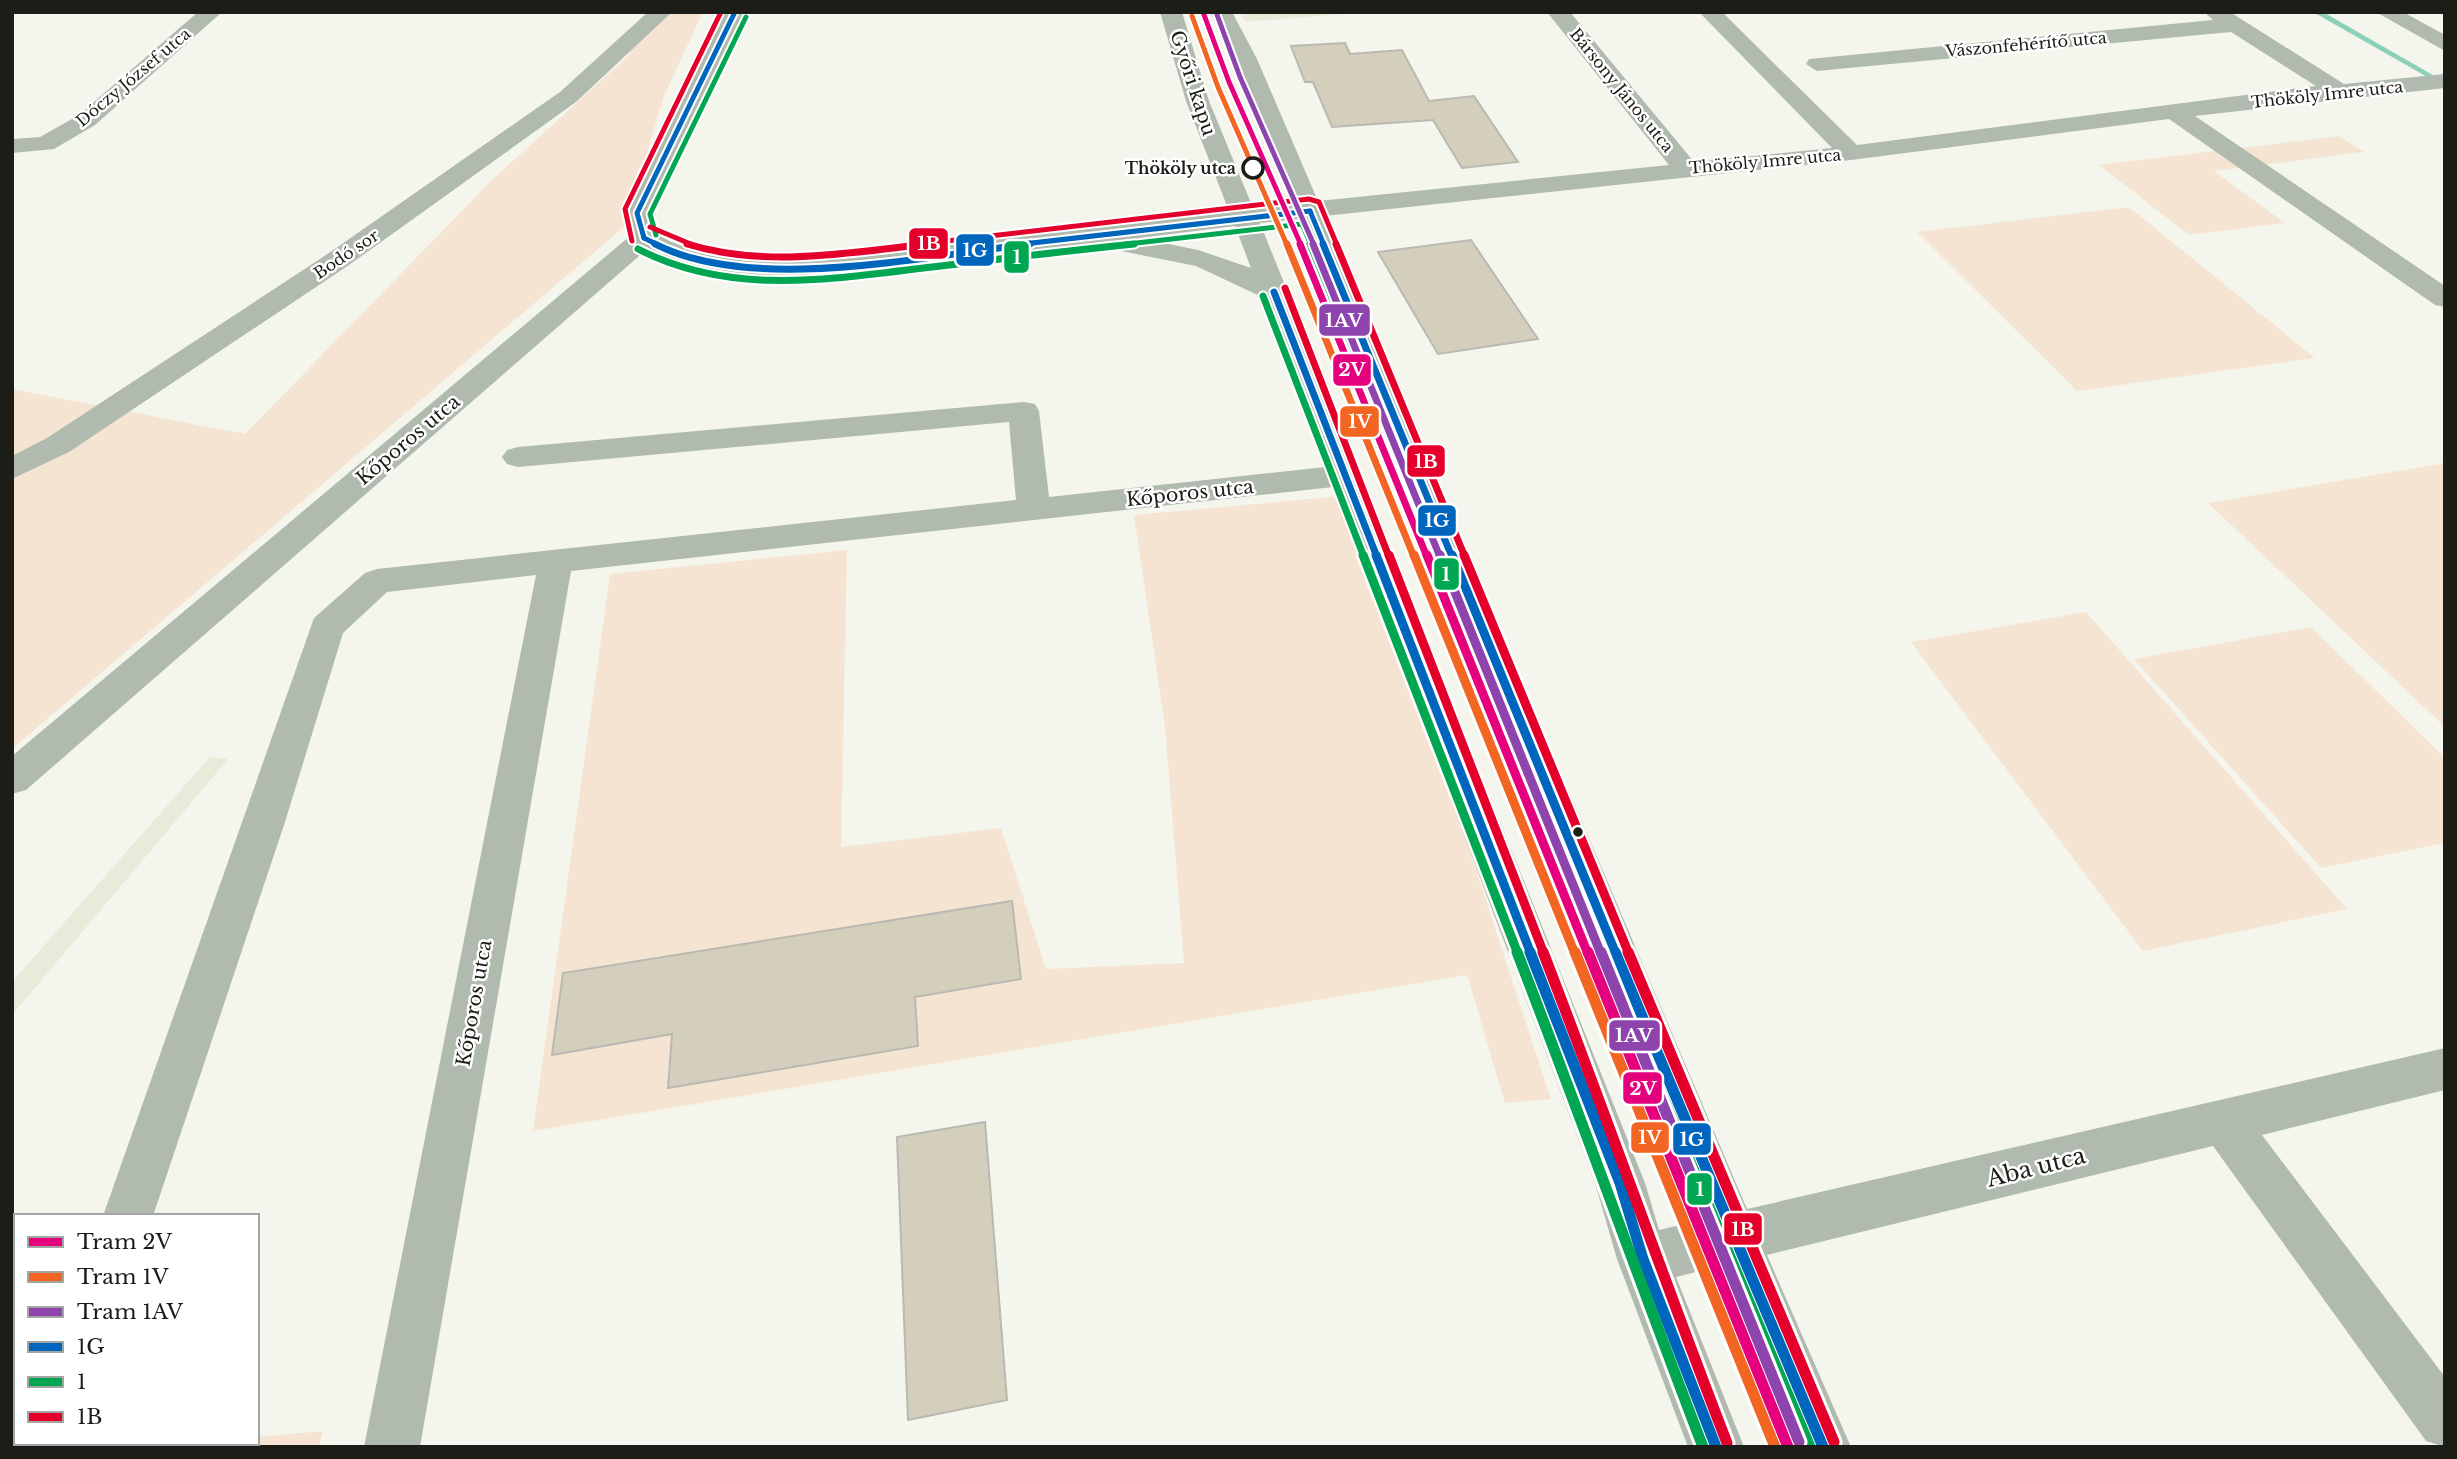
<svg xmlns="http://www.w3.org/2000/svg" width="2457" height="1459" font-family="'Libre Baskerville',serif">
	<rect width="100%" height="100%" fill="#f4f6ed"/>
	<!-- built -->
	<g fill="#e8eada">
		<path d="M1240 12H1366L1245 22Z"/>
		<path d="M210 757 228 759 12 1015V982Z"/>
	</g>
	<!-- green -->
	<g fill="#f6e4d3">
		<path d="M654 12H703L664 96 625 226 12 749V389L245 434 492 180 627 57Z"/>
		<path d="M2339 136 2364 152 2214 171 2285 223 2189 235 2099 165Z"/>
		<path d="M2129 207 2315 358 2077 391 1917 232Z"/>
		<path d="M2445 463V727L2208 503Z"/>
		<path d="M1353 495 1551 1099 1505 1103 1467 975 533 1131 610 574 847 550 841 847 1001 828 1046 969 1184 963 1165 727 1134 515Z"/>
		<path d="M2086 612 2347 909 2143 951 1911 642Z"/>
		<path d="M2311 627 2445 758V843L2321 868 2134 659Z"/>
		<path d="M323 1431 319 1447H150L257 1443V1437Z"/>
	</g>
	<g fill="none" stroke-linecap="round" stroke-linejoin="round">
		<!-- stream -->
		<path fill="#8cd0bb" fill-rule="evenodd" d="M2313 12H2323L2445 82V87Z"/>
	</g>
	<!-- building -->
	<g fill="#d4cfbd" stroke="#b9b9b2" stroke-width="2">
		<path d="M1345 43 1350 54 1402 50 1429 101 1474 96 1518 162 1462 168 1433 120 1332 127 1313 82H1305L1291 46Z"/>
		<path d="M1471 240 1538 339 1438 354 1378 252Z"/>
		<path d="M1012 901 1021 979 915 997 918 1046 668 1088 672 1034 552 1055 563 973Z"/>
		<path d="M985 1122 1007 1400 908 1420 897 1137Z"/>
	</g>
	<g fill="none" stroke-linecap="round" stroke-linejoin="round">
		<!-- minor -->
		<g fill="#b0baae" fill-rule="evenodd">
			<path d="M198 12H222L95 125 54 149 12 153V139L40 137 79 115Z"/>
			<path d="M648 12H672L576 102 349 265 69 452 12 479V456L47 438 329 253 560 92Z"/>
			<path d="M724 12H746L650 213 656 234C705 262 758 261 813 261L1229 211 1186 101 1160 12H1182L1209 101 1253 208 1293 204 1235 59 1210 12H1232L1257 59 1318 201 1669 165 1547 12H1570L1694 162 1832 148 1699 12H1722L1857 145 2316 86 2231 32 1817 71 1806 64 1809 59 2213 20 2204 12H2230L2344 84 2445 74V88L2195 116 2445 286V307L2435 305 2169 119 1851 160 1324 216 1747 1209 2445 1048V1090L2262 1135 2445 1377V1447L2426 1441 2213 1146 1767 1255 1851 1447H1795L1720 1266 1676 1277 1744 1447H1688L1617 1259 1595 1183 1333 487 571 571 420 1447H364L536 575 387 592 343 633 285 822 153 1216H103L314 618 365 573 377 569 1016 500 1009 422 518 467 507 464 502 457 507 450 518 447 1024 402 1035 404 1039 411 1049 497 1326 467 1262 297 1196 266 1121 251 1118 245 1121 240C1059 248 997 255 935 263 847 273 727 298 646 250L26 790 12 794V756L630 236 624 213ZM1299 219 1679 1166 1701 1220 1659 1230 1645 1183 1260 223ZM1235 226 1251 268 1198 250 1139 238Z"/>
			<path d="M2376 12H2403L2445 35V51Z"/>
		</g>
		<!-- bus-1-far3 casing -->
		<g stroke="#fff" stroke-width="9">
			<g id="bus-1-far3">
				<path d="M1310 211 1324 245"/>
				<path d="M644 238 658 245"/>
				<path d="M644 238 637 213 735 12"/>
				<path d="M1015 245 1310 211"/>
			</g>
		</g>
		<!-- bus-1-far2 casing -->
		<g stroke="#fff" stroke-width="11">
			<g id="bus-1-far2">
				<path d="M655 244C753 294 923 256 1030 244"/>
				<path d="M1323 244 1452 557"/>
				<path d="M1274 292 1377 557"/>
			</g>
		</g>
		<!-- bus-1-far1 casing -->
		<g stroke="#fff" stroke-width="14">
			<g id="bus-1-far1">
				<path d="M1376 555 1531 954"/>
				<path d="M1452 555 1616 954"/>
			</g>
		</g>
		<!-- bus-1 casing -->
		<g stroke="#fff" stroke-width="17">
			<g id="bus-1">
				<path d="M1530 952 1620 1183 1643 1259 1716 1447"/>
				<path d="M1615 952 1823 1447"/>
			</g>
		</g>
		<!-- bus-2-far3 casing -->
		<g stroke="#fff" stroke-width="9">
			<g id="bus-2-far3">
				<path d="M656 235 650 214 746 17"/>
				<path d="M1119 245 1302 224 1311 245"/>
			</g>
		</g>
		<!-- bus-2-far2 casing -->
		<g stroke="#fff" stroke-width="11">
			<g id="bus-2-far2">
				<path d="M1310 244 1439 557"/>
				<path d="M638 249C731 297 832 279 932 267 999 259 1066 251 1134 244"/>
				<path d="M1263 296 1364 557"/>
			</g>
		</g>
		<!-- bus-2-far1 casing -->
		<g stroke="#fff" stroke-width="14">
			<g id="bus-2-far1">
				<path d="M1363 555 1518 954"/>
				<path d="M1438 555 1603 954"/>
			</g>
		</g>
		<!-- bus-2 casing -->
		<g stroke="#fff" stroke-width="17">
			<g id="bus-2">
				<path d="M1517 952C1581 1117 1640 1283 1703 1447"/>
				<path d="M1602 952 1810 1447"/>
			</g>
		</g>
		<!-- bus-3-far3 casing -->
		<g stroke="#fff" stroke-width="9">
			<g id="bus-3-far3">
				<path d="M650 227 693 245"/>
				<path d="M632 241 625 209 721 12"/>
				<path d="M912 245 1309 199 1319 202 1337 245"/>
			</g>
		</g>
		<!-- bus-3-far2 casing -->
		<g stroke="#fff" stroke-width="11">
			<g id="bus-3-far2">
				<path d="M687 244C765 268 847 253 927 244"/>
				<path d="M1336 244 1465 557"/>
				<path d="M1285 288 1389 557"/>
			</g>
		</g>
		<!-- bus-3-far1 casing -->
		<g stroke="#fff" stroke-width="14">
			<g id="bus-3-far1">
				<path d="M1389 555 1544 954"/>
				<path d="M1464 555 1629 954"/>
			</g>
		</g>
		<!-- bus-3 casing -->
		<g stroke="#fff" stroke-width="17">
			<g id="bus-3">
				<path d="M1543 952C1606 1115 1664 1280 1727 1443"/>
				<path d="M1628 952 1834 1442"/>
			</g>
		</g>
		<!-- bus-1-far3 -->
		<use href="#bus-1-far3" stroke="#0065bd" stroke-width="5"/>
		<!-- bus-1-far2 -->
		<use href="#bus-1-far2" stroke="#0065bd" stroke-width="7"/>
		<!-- bus-1-far1 -->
		<use href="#bus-1-far1" stroke="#0065bd" stroke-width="9"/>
		<!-- bus-1 -->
		<use href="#bus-1" stroke="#0065bd" stroke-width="11"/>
		<!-- bus-2-far3 -->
		<use href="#bus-2-far3" stroke="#00a651" stroke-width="5"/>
		<!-- bus-2-far2 -->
		<use href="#bus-2-far2" stroke="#00a651" stroke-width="7"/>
		<!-- bus-2-far1 -->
		<use href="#bus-2-far1" stroke="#00a651" stroke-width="9"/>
		<!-- bus-2 -->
		<use href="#bus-2" stroke="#00a651" stroke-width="11"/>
		<!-- bus-3-far3 -->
		<use href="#bus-3-far3" stroke="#e4002b" stroke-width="5"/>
		<!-- bus-3-far2 -->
		<use href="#bus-3-far2" stroke="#e4002b" stroke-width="7"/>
		<!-- bus-3-far1 -->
		<use href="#bus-3-far1" stroke="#e4002b" stroke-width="9"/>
		<!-- bus-3 -->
		<use href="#bus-3" stroke="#e4002b" stroke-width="11"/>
		<!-- tram-1-far3 casing -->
		<g stroke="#fff" stroke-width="9">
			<path id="tram-1-far3" d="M1203 12 1229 82 1301 245"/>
		</g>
		<!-- tram-1-far2 casing -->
		<g stroke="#fff" stroke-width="11">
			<path id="tram-1-far2" d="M1300 244 1427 557"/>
		</g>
		<!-- tram-1-far1 casing -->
		<g stroke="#fff" stroke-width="14">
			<path id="tram-1-far1" d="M1427 555 1588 954"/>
		</g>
		<!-- tram-1 casing -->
		<g stroke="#fff" stroke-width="17">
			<path id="tram-1" d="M1588 952 1788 1447"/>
		</g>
		<!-- tram-2-far3 casing -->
		<g stroke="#fff" stroke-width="9">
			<path id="tram-2-far3" d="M1192 16 1218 87 1287 245"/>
		</g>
		<!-- tram-2-far2 casing -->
		<g stroke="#fff" stroke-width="11">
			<path id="tram-2-far2" d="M1287 244 1414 557"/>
		</g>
		<!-- tram-2-far1 casing -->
		<g stroke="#fff" stroke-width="14">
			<path id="tram-2-far1" d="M1414 555 1575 954"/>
		</g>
		<!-- tram-2 casing -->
		<g stroke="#fff" stroke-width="17">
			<path id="tram-2" d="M1575 952 1775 1447"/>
		</g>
		<!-- tram-3-far3 casing -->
		<g stroke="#fff" stroke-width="9">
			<path id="tram-3-far3" d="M1216 12 1240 77 1314 245"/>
		</g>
		<!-- tram-3-far2 casing -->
		<g stroke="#fff" stroke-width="11">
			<path id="tram-3-far2" d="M1313 244 1440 557"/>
		</g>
		<!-- tram-3-far1 casing -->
		<g stroke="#fff" stroke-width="14">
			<path id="tram-3-far1" d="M1440 555 1601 954"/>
		</g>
		<!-- tram-3 casing -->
		<g stroke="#fff" stroke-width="17">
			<path id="tram-3" d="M1601 952 1799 1442"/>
		</g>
		<!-- tram-1-far3 -->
		<use href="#tram-1-far3" stroke="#e5007d" stroke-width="5"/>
		<!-- tram-1-far2 -->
		<use href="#tram-1-far2" stroke="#e5007d" stroke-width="7"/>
		<!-- tram-1-far1 -->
		<use href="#tram-1-far1" stroke="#e5007d" stroke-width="9"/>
		<!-- tram-1 -->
		<use href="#tram-1" stroke="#e5007d" stroke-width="11"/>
		<!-- tram-2-far3 -->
		<use href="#tram-2-far3" stroke="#f26522" stroke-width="5"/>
		<!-- tram-2-far2 -->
		<use href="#tram-2-far2" stroke="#f26522" stroke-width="7"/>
		<!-- tram-2-far1 -->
		<use href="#tram-2-far1" stroke="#f26522" stroke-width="9"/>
		<!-- tram-2 -->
		<use href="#tram-2" stroke="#f26522" stroke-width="11"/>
		<!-- tram-3-far3 -->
		<use href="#tram-3-far3" stroke="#8e44ad" stroke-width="5"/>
		<!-- tram-3-far2 -->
		<use href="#tram-3-far2" stroke="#8e44ad" stroke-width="7"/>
		<!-- tram-3-far1 -->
		<use href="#tram-3-far1" stroke="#8e44ad" stroke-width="9"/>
		<!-- tram-3 -->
		<use href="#tram-3" stroke="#8e44ad" stroke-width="11"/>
	</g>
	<!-- markers -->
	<circle fill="#fff" stroke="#1c1d17" stroke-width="3.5" cx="1253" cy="168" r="10"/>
	<circle fill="#1c1d17" stroke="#fff" stroke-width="2.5" cx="1578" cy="832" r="6"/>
	<g text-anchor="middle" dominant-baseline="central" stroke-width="5" stroke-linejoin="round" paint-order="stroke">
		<!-- far-street labels -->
		<g font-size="16" fill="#1c1d17" stroke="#fff">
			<text transform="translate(2026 44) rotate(-5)">Vászonfehérítő utca</text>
			<text transform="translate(133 77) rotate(-40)">Dóczy József utca</text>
			<text transform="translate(1622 90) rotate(51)">Bársony János utca</text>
			<text transform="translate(2327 94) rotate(-6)">Thököly Imre utca</text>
			<text transform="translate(1765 161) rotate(-5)">Thököly Imre utca</text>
			<text transform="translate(346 254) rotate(-34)">Bodó sor</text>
		</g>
		<!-- far-stop labels -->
		<g font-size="16" font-weight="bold" fill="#1c1d17" stroke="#fff" text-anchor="end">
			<text x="1236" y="168">Thököly utca</text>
		</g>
		<!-- street labels -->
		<g font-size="19" fill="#1c1d17" stroke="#fff">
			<text transform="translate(1193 83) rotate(72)">Győri kapu</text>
			<text transform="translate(408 440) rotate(-40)">Kőporos utca</text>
			<text transform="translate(1190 493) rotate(-6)">Kőporos utca</text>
			<text transform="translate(474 1003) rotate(-80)">Kőporos utca</text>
		</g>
		<!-- near-street labels -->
		<g font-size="23" fill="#1c1d17" stroke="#fff">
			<text transform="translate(2036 1167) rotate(-14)">Aba utca</text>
		</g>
	</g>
	<g stroke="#fff" stroke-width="2.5">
		<rect x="908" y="227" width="41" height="33" rx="7" fill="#e4002b"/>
		<rect x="955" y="233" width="40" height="34" rx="7" fill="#0065bd"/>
		<rect x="1003" y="240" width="27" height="34" rx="7" fill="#00a651"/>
		<rect x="1318" y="303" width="53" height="34" rx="7" fill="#8e44ad"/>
		<rect x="1332" y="353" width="40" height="34" rx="7" fill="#e5007d"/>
		<rect x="1339" y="405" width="41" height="33" rx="7" fill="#f26522"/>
		<rect x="1406" y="444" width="40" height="34" rx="7" fill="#e4002b"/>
		<rect x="1417" y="504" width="40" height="33" rx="7" fill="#0065bd"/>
		<rect x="1433" y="557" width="27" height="34" rx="7" fill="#00a651"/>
		<rect x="1608" y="1019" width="53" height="33" rx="7" fill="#8e44ad"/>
		<rect x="1622" y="1071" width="41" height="34" rx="7" fill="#e5007d"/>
		<rect x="1630" y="1121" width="40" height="33" rx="7" fill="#f26522"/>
		<rect x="1672" y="1122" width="40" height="34" rx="7" fill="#0065bd"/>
		<rect x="1686" y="1172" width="27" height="34" rx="7" fill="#00a651"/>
		<rect x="1723" y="1212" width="40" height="34" rx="7" fill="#e4002b"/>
	</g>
	<g font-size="19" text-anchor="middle" font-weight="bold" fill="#fff">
		<text x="929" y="250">1B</text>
		<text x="975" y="257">1G</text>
		<text x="1017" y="264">1</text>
		<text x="1344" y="327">1AV</text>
		<text x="1352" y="376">2V</text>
		<text x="1360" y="428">1V</text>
		<text x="1426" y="468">1B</text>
		<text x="1437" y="527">1G</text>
		<text x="1446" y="581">1</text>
		<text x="1634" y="1042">1AV</text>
		<text x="1643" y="1095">2V</text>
		<text x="1650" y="1144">1V</text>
		<text x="1692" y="1146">1G</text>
		<text x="1700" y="1196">1</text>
		<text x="1743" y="1236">1B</text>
	</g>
	<!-- border -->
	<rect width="2457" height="1459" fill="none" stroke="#1c1d17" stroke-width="28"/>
	<!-- legend -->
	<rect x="14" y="1214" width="245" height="231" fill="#ffffff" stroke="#a4a5a2" stroke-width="2"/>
	<rect x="28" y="1237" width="35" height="10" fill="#e5007d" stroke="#a4a5a2" stroke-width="2"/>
	<text x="77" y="1249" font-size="21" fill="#1c1d17">Tram 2V</text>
	<rect x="28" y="1272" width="35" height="10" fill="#f26522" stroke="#a4a5a2" stroke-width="2"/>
	<text x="77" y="1284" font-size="21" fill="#1c1d17">Tram 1V</text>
	<rect x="28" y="1307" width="35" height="10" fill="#8e44ad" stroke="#a4a5a2" stroke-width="2"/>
	<text x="77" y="1319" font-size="21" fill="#1c1d17">Tram 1AV</text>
	<rect x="28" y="1342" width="35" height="10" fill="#0065bd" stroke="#a4a5a2" stroke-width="2"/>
	<text x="77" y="1354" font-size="21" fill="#1c1d17">1G</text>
	<rect x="28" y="1377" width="35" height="10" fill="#00a651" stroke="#a4a5a2" stroke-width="2"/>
	<text x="77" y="1389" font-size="21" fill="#1c1d17">1</text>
	<rect x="28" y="1412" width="35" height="10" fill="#e4002b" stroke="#a4a5a2" stroke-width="2"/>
	<text x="77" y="1424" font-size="21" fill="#1c1d17">1B</text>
</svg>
